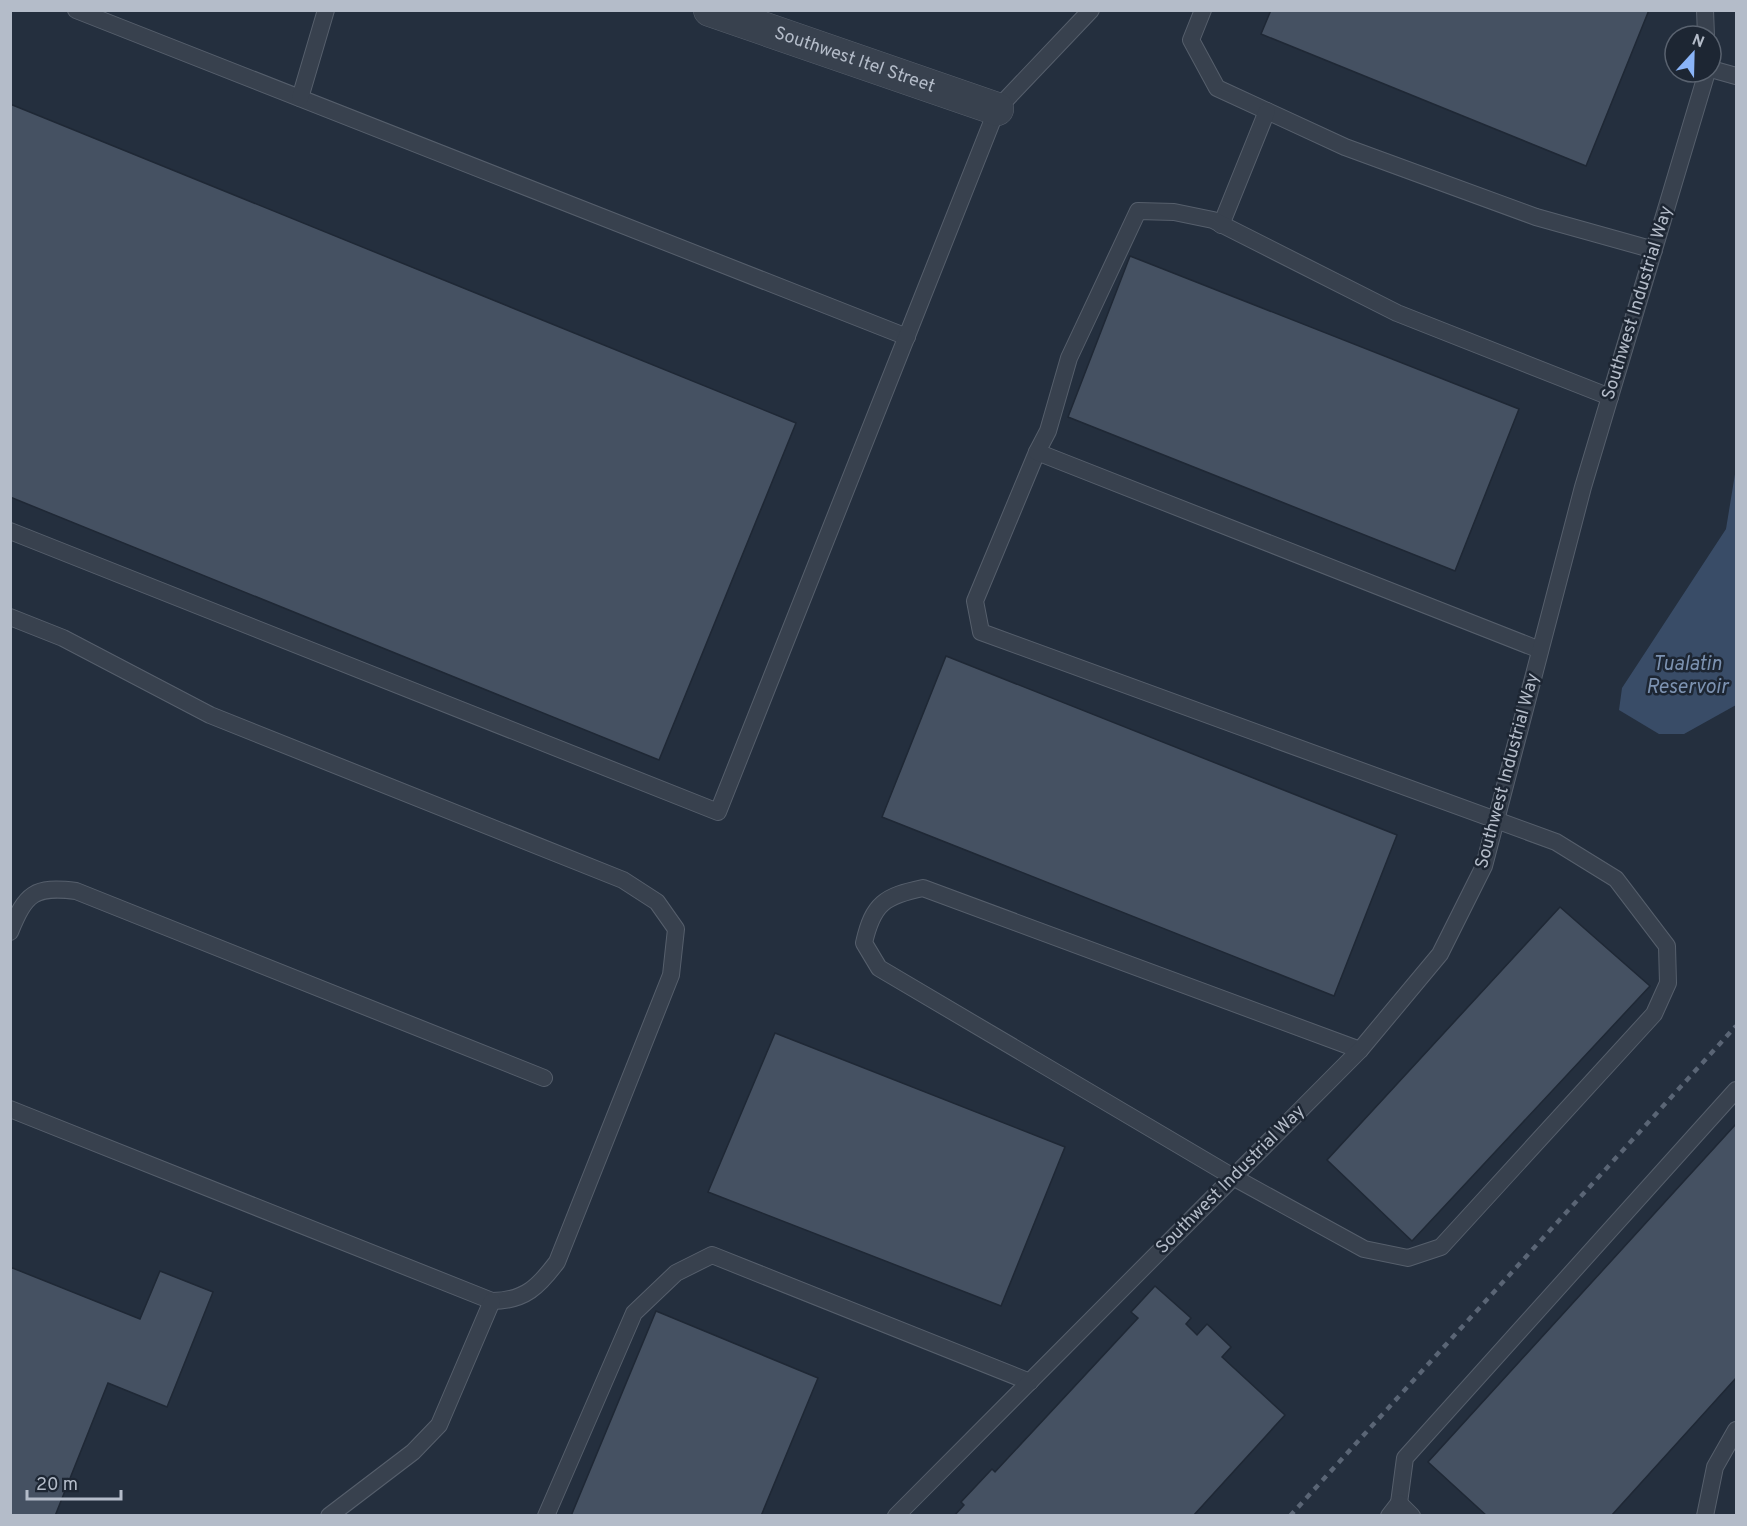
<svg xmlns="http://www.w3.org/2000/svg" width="1747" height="1526" font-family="Overpass,sans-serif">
	<rect width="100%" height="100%" fill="#242f3e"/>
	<!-- water -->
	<path fill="#394c67" d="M1736 468V705L1684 734H1659L1619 710 1622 688 1726 529Z"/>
	<!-- building -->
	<g fill="#455162" stroke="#1f2835" stroke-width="1.5">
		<path d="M1271 10H1649L1586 166 1261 34Z"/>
		<path d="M10 104 796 423 659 760 10 497Z"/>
		<path d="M1130 256 1519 409 1455 571 1068 417Z"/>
		<path d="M946 656 1397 835 1334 996 882 817Z"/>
		<path d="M1560 907 1650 986 1412 1241 1327 1160Z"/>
		<path d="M775 1033 1065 1147 1001 1306 708 1192Z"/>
		<path d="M1736 1124V1378L1611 1516H1487L1428 1462Z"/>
		<path d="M10 1267 140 1319 160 1271 213 1292 167 1407 108 1383 55 1516H10Z"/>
		<path d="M1155 1286 1191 1318 1186 1324 1197 1335 1207 1324 1231 1347 1222 1357 1285 1415 1193 1516H954L964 1505 961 1502 992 1469 995 1472 1138 1318 1131 1312Z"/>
		<path d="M656 1311 818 1378 761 1516H571Z"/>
	</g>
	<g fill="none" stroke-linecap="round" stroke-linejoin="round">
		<!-- lane casing -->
		<g stroke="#565f6c" stroke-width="18">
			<g id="lane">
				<path d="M76 10 907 337"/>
				<path d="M1203 10 1191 40 1217 88 1345 147 1536 217 1654 250"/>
				<path d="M1705 10 1706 36"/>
				<path d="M1711 69 1736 76"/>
				<path d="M300 98 326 10"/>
				<path d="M1221 225 1267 111"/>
				<path d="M1037 452 975 601 981 632 1556 842 1616 879 1667 946 1668 983 1654 1014 1441 1247 1408 1258 1364 1249 1233 1177 879 968 864 943C873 903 885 896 923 888L1360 1050"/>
				<path d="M10 531 718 812 997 109 1091 10"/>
				<path d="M10 617 63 638 210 715 623 880 657 902 676 929 671 975 557 1262C539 1286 525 1301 492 1301L10 1109"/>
				<path d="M1540 650 1037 452 1048 431 1069 358 1138 211 1174 212 1213 220 1397 313 1610 397"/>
				<path d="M10 932C26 893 34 886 76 891L544 1078"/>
				<path d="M1399 1503 1405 1458 1736 1090"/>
				<path d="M329 1516 413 1452 439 1425 492 1301"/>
				<path d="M546 1516 634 1313 676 1273 712 1255 1030 1382"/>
				<path d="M896 1516 1360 1050 1440 954 1484 866 1583 487 1707 72"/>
				<path d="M1389 1516 1399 1503 1412 1516"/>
				<path d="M1705 1516 1715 1467 1736 1430"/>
			</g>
		</g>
		<!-- street casing -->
		<g stroke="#565f6c" stroke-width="34">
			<g id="street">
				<path id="s1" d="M710 10 997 109"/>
			</g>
		</g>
		<!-- lane -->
		<use href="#lane" stroke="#38414e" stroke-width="16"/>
		<!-- street -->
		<use href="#street" stroke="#38414e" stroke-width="33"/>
		<!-- rail -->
		<path stroke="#5a6575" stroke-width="4.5" stroke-dasharray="6 6" stroke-linecap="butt" d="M1290 1516 1736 1026"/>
	</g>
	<g text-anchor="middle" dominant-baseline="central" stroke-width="5" stroke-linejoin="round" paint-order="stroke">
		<!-- street labels -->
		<g font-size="18" fill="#b4bcc9" stroke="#1d2633">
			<text stroke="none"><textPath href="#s1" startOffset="153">Southwest Itel Street</textPath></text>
			<text transform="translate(1638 303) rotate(-73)">Southwest Industrial Way</text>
			<text transform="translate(1508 771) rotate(-75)">Southwest Industrial Way</text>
			<text transform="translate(1231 1180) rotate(-45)">Southwest Industrial Way</text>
		</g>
		<!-- water labels -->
		<g font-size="20" font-style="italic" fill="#7c92b1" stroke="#1d2633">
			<text x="1687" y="665">Tualatin<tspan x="1687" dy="23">Reservoir</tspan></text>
		</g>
	</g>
	<!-- border -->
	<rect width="1747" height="1526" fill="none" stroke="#b4bcc9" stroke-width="24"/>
	<!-- north arrow -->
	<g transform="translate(1693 54) rotate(22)"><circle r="28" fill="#1d2633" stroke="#59626f" stroke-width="1.5"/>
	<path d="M0-4.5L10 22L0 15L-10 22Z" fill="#8ab4f8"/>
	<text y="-9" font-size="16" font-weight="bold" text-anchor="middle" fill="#b4bcc9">N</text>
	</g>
	<!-- scale -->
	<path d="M27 1490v9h94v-9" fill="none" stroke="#b4bcc9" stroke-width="3"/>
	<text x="36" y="1490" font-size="18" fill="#b4bcc9" stroke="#1d2633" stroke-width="4.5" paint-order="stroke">20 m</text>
</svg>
